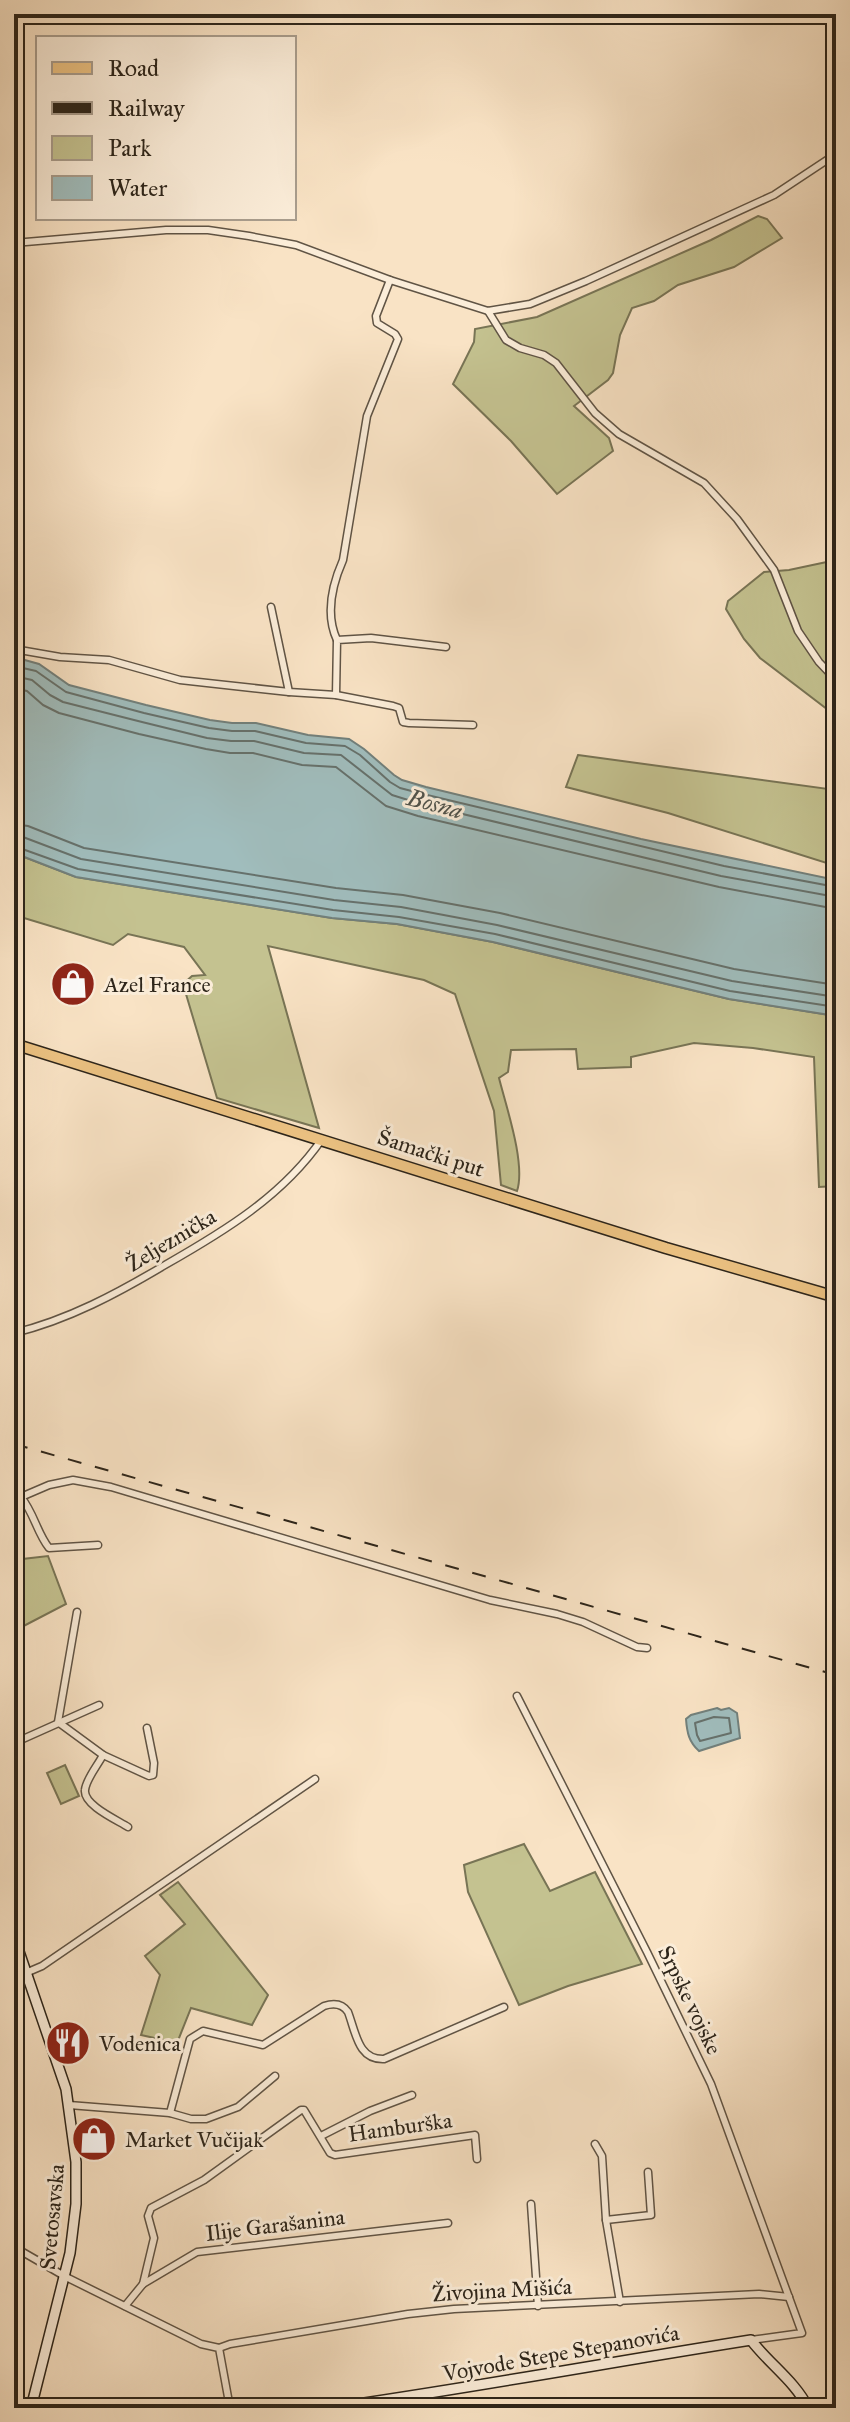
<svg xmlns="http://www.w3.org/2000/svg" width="850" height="2422" font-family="'IM FELL Great Primer',serif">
	<rect width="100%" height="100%" fill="#f9e3c5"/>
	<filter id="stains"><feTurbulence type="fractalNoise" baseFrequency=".0025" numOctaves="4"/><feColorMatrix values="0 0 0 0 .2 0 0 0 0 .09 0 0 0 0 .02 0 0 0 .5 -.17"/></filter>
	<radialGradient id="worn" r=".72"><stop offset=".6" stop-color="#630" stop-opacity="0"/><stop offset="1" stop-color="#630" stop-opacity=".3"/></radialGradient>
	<!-- green -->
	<g fill="#c4c290" stroke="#787455" stroke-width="2">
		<path d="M758 216 767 219 782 238 734 267 678 285 654 301 632 308 620 335 613 373 608 380 574 406 609 438 613 451 557 494 511 441 453 384 474 342 475 329 537 317 711 240Z"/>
		<path d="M836 560V716L760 658 744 639 726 609 728 601 764 572 789 570Z"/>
		<path d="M578 755 836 790V866L668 813 566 787Z"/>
		<path d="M14 853 76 877 332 918 397 924 493 942 729 999 836 1016V1186L819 1187 814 1057 753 1048 694 1043 631 1057V1067L578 1069 576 1049 511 1050 508 1072 499 1078C506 1106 526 1164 517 1191L501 1185 494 1111 455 994 424 980 268 946 319 1128 217 1098 183 984 192 976 205 975 184 947 128 934 113 945 14 915Z"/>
		<path d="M48 1556 66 1604 14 1631V1560Z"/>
		<path d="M65 1765 79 1796 61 1804 47 1773Z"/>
		<path d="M524 1844 550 1891 595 1872 642 1964 568 1986 519 2005 468 1892 464 1865Z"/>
		<path d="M178 1882 268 1995 252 2025 191 2008 177 2043 141 2035 160 1975 145 1956 185 1924 160 1895Z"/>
	</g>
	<!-- water -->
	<g fill="#a0bdbd" stroke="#72807c" stroke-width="2">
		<path d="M14 657 39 664 69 685 146 705 210 720 232 723H256L308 735 349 739 364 749 394 775 402 780 426 787 641 839 836 880V1016L729 999 493 942 397 924 332 918 76 877 14 853Z"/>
		<path d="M717 1708 721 1710 729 1708 737 1713 740 1738 699 1751C689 1742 687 1733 686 1719L691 1715Z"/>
	</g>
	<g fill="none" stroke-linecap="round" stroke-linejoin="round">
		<!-- shore -->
		<g stroke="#66716c" stroke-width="2">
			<path d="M14 666 36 671 66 692 144 713 209 728 232 731H255L306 743 345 746 360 755 390 782 400 788 423 794 724 866 836 887"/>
			<path d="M14 676 32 680 50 695 63 702 142 722 207 738 231 741H254L304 753 341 755 392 795 421 804 721 876 836 897"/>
			<path d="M14 688 27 691 43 705 59 713 139 734 206 749 230 753H253L302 765 336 767 386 806 418 816 719 887 836 909"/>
			<path d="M14 824 28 826 84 848 336 888 403 895 500 913 734 969 836 985"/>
			<path d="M14 836 23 837 81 859 334 900 401 907 497 925 732 981 836 997"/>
			<path d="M14 846 78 869 333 910 399 917 495 934 730 991 836 1007"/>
			<path d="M714 1717 729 1718 731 1733 700 1741 697 1735 695 1723Z"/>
		</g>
		<!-- street casing -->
		<g stroke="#605445" stroke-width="9">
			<g id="street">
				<path d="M14 243 166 230H208L249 236 296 245 390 280 488 311 530 304 586 281 774 195 836 154"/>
				<path d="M488 311 506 340 520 348 544 355 556 363 595 413 619 434 704 483 737 519 774 570 798 631 819 662 836 680"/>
				<path d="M271 607 289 692 336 695 393 706 399 708 403 722 409 723 473 725"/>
				<path d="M337 640C325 614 332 585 343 560L367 416 398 339 395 334 377 323 376 316 390 280"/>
				<path d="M14 649 60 657 109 660 180 680 289 692"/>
				<path d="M336 695 337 640 371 638 446 647"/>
				<path d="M14 1333C68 1320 118 1293 165 1265 223 1232 283 1196 322 1139"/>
				<path d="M21 1497C34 1513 37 1533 49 1548L98 1545"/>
				<path d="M14 1500 49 1485 73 1480 111 1487 490 1600 557 1614 583 1622 637 1647 647 1648"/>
				<path d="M77 1612 58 1722 103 1755 149 1776 153 1775 154 1763 147 1728"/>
				<path d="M517 1696 647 1952 711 2084 802 2333 751 2340"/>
				<path d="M14 1743 99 1705"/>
				<path d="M103 1755C98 1765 86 1779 85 1790 83 1805 117 1820 128 1827"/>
				<path d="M14 1978 42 1966 315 1779"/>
				<path d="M69 2105 170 2113 191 2119H206L238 2107 275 2076"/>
				<path d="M170 2113 190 2039 203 2031 263 2045 324 2006C333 2003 342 2003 348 2012 356 2033 358 2060 384 2059L504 2007"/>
				<path d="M321 2136 370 2111 412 2095"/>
				<path d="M595 2144 602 2156 606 2220 620 2302"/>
				<path d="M531 2204 538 2306"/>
				<path d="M606 2220 651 2215 648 2172"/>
				<path d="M14 2247 66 2277 201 2344 219 2348 230 2408"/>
				<path d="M143 2284 154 2238 148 2216 151 2208 204 2180 301 2110H304L330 2153 335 2155 475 2135 477 2159"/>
				<path d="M125 2306 143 2284 197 2252 448 2223"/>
				<path d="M219 2348 230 2344 408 2314 454 2309 759 2294 789 2297"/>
				<path d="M418 2396 420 2408"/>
			</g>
		</g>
		<!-- secondary casing -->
		<g stroke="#2d251a" stroke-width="12">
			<g id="secondary">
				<path d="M14 1937 66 2089 76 2162V2204L70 2253 31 2408"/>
				<path d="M330 2408C471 2388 611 2362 751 2340 768 2363 796 2382 808 2408"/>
			</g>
		</g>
		<!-- primary casing -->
		<g stroke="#2d251a" stroke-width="13">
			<path id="primary" d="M14 1044 666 1248 836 1297"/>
		</g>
		<!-- street -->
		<use href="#street" stroke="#fbedd9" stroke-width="6"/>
		<!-- secondary -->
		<use href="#secondary" stroke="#fbedd9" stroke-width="9"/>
		<!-- primary -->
		<use href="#primary" stroke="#ecc282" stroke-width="10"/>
		<!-- rail -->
		<path stroke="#2d251a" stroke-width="2" stroke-dasharray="14 14" stroke-linecap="butt" d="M14 1444 836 1675"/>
	</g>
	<!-- icons -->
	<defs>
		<g id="shop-disc" transform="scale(2.3)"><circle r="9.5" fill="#8f2418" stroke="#fbedd9"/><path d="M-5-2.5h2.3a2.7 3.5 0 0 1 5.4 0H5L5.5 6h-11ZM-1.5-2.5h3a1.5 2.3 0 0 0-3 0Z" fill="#fff"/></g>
		<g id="restaurant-disc" transform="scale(2.3)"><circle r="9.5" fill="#8f2418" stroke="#fbedd9"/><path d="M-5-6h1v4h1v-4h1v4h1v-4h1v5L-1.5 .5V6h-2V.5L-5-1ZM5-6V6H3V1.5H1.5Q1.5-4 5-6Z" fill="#fff"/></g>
	</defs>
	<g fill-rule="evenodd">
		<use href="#shop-disc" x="73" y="984"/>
		<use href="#restaurant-disc" x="68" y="2043"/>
		<use href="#shop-disc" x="94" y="2139"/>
	</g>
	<g text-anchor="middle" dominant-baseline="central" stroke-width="6" stroke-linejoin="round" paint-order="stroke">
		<!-- poi labels -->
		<g font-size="22" fill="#2d251a" stroke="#fbedd9" text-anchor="start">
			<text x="104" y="984">Azel France</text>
			<text x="99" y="2043">Vodenica</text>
			<text x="125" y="2139">Market Vučijak</text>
		</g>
		<!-- street labels -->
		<g font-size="22" fill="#2d251a" stroke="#fbedd9">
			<text transform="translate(431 1153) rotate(18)">Šamački put</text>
			<text transform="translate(171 1240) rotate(-31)">Željeznička</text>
			<text transform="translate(690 2000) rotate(64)">Srpske vojske</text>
			<text transform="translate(400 2127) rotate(-8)">Hamburška</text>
			<text transform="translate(52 2217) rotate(-85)">Svetosavska</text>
			<text transform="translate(275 2225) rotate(-7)">Ilije Garašanina</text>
			<text transform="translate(502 2290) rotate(-3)">Živojina Mišića</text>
			<text transform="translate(561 2353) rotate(-10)">Vojvode Stepe Stepanovića</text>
		</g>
		<!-- water labels -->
		<g font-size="24" font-style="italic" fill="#50534b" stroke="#fbedd9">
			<text transform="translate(435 804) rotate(15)">Bosna</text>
		</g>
	</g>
	<!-- margin -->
	<rect width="850" height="2422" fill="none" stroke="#f9e3c5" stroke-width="48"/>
	<rect x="16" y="16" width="818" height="2390" fill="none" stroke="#2d251a" stroke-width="4"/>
	<rect x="24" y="24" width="802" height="2374" fill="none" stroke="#2d251a" stroke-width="2"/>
	<!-- legend -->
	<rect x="36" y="36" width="260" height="184" fill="#fbedd9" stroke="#a99d8d" stroke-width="2"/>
	<rect x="52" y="62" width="40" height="12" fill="#ecc282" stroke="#a99d8d" stroke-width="2"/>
	<text x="108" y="76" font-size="24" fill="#2d251a">Road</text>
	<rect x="52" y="102" width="40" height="12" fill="#2d251a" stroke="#a99d8d" stroke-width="2"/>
	<text x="108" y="116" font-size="24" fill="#2d251a">Railway</text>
	<rect x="52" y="136" width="40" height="24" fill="#c4c290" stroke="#a99d8d" stroke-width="2"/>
	<text x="108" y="156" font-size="24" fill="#2d251a">Park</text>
	<rect x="52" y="176" width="40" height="24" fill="#a0bdbd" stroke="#a99d8d" stroke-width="2"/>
	<text x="108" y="196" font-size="24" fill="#2d251a">Water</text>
	<rect width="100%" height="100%" filter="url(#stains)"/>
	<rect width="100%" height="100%" fill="url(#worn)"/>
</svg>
